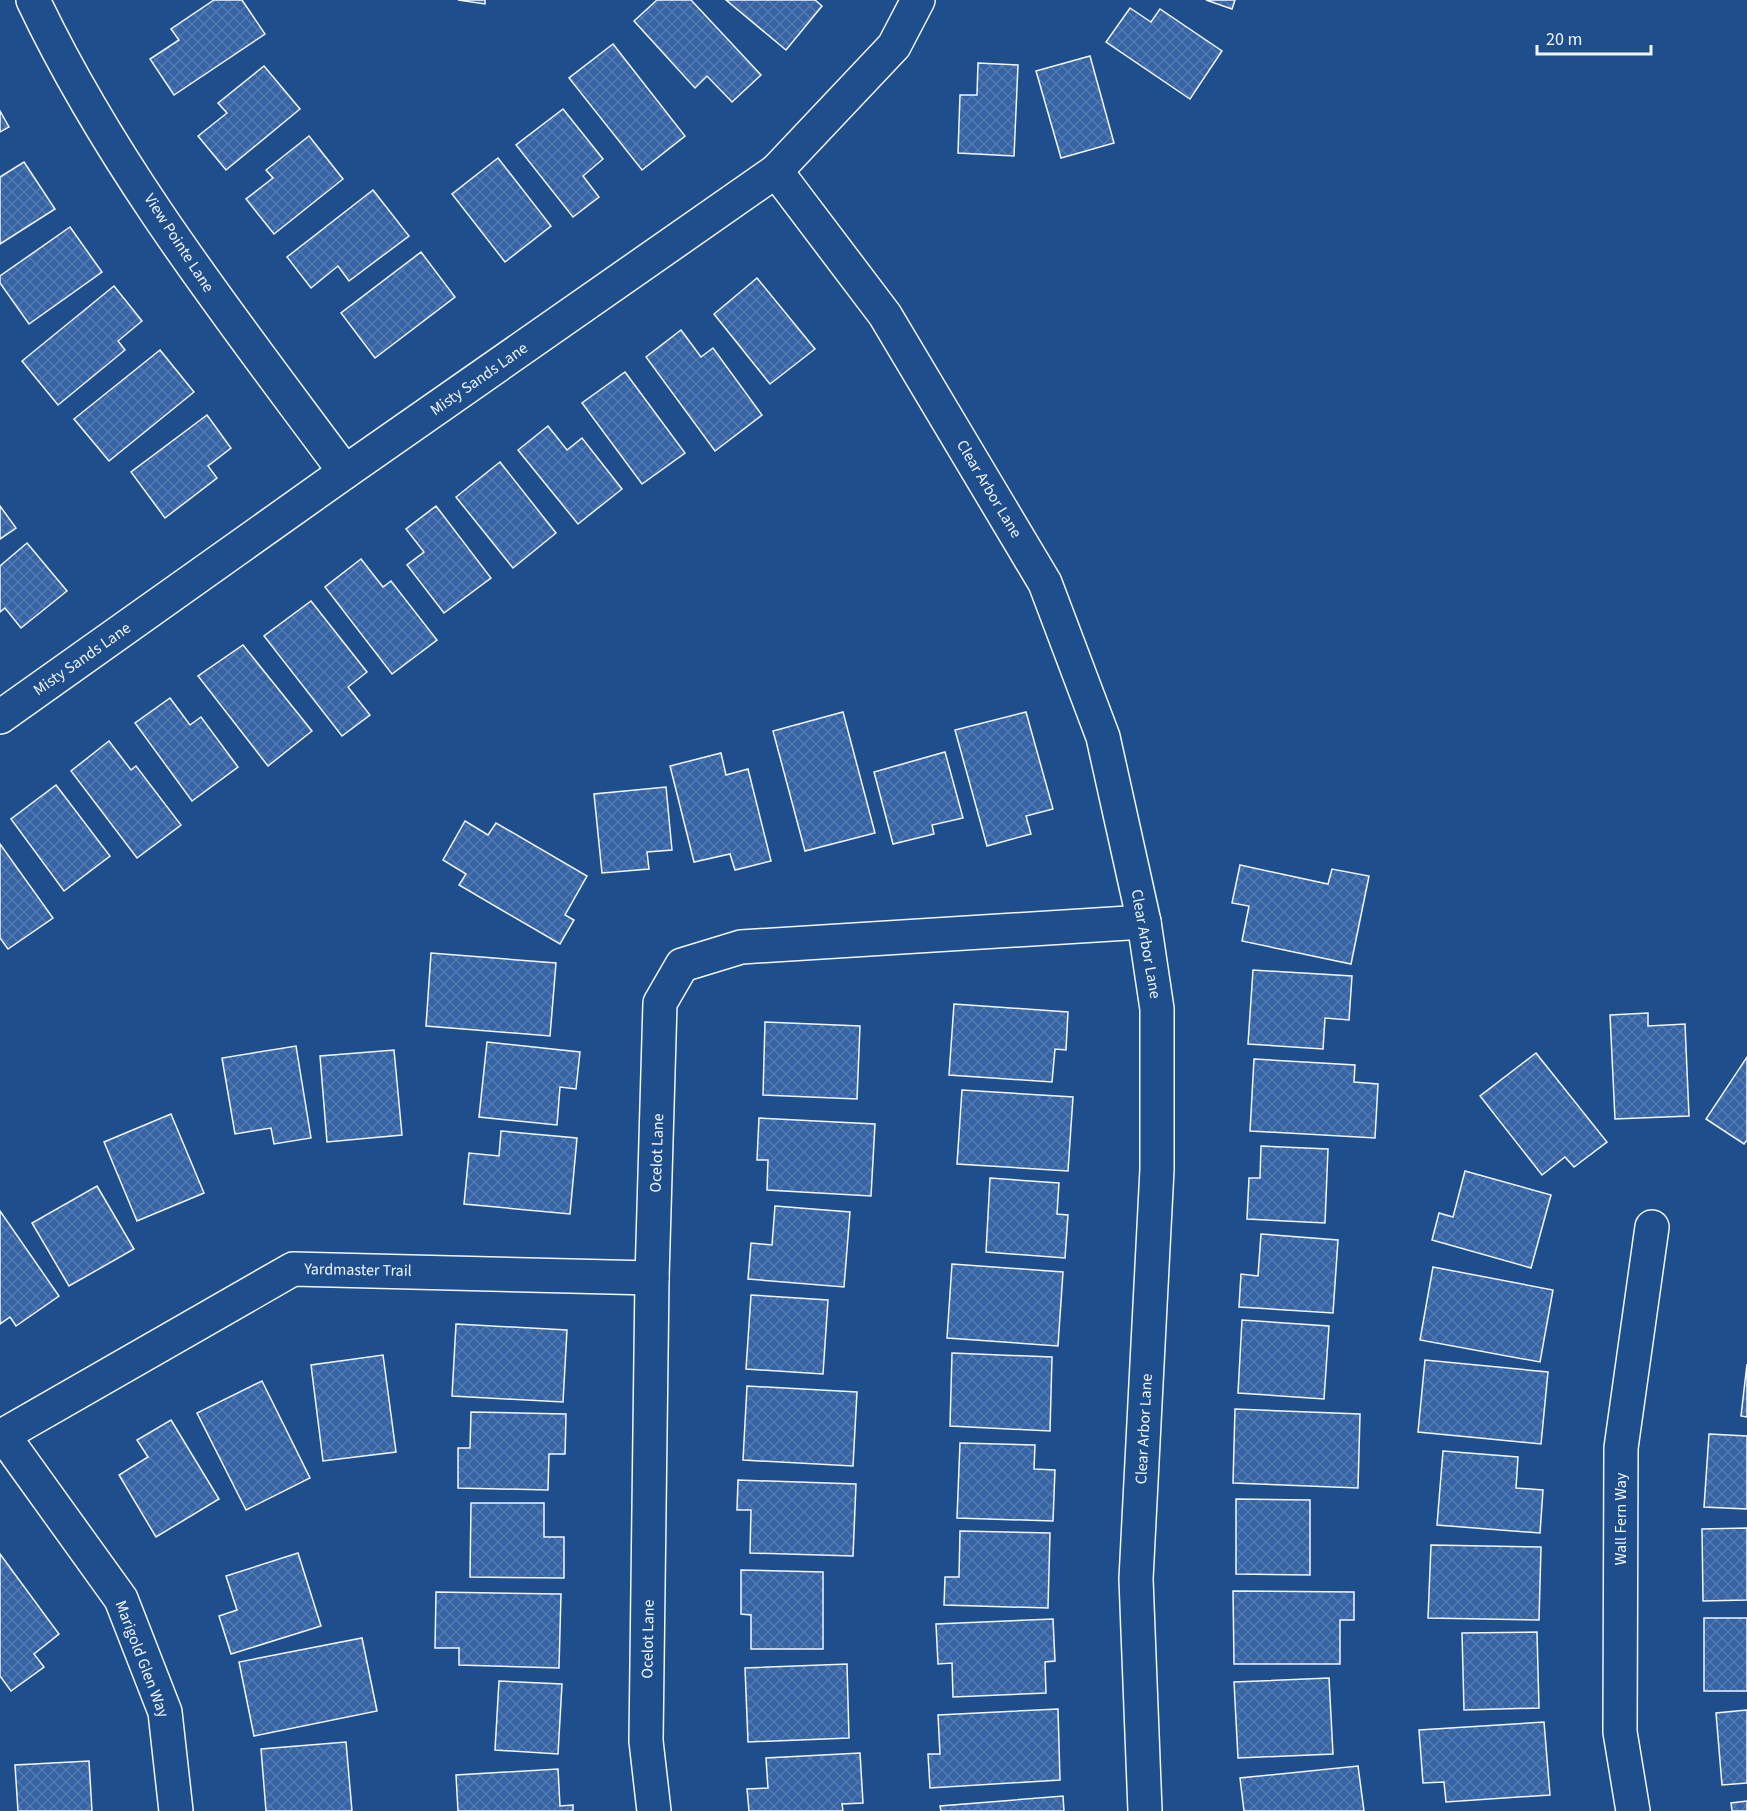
<svg xmlns="http://www.w3.org/2000/svg" width="1747" height="1811" font-family="'Source Sans 3',sans-serif">
	<defs>
		<pattern id="building-cross-hatch" width="8" height="8" patternUnits="userSpaceOnUse" patternTransform="scale(1.5)"><rect width="8" height="8" fill="#3563a3"/><path d="M0 0l8 8M0 8l8-8" fill="none" stroke="#537ab1"/></pattern>
	</defs>
	<rect width="100%" height="100%" fill="#1f4e8c"/>
	<!-- building -->
	<g fill="url(#building-cross-hatch)" stroke="#f2f6ff" stroke-width="1.5">
		<path d="M214 0H242L265 34 174 95 150 59 179 40 171 29Z"/>
		<path d="M458 0H485V4Z"/>
		<path d="M657 0H691L761 75 732 102 707 76 695 88 634 21Z"/>
		<path d="M726 0H815L822 6 786 50Z"/>
		<path d="M1206 0H1235L1232 9Z"/>
		<path d="M1130 8 1151 22 1160 9 1222 51 1190 99 1106 42Z"/>
		<path d="M613 44 685 136 642 170 569 78Z"/>
		<path d="M1090 56 1114 143 1061 158 1036 71Z"/>
		<path d="M978 63 1018 65 1014 156 958 153 960 95H977Z"/>
		<path d="M264 66 300 109 226 170 198 136 227 113 218 103Z"/>
		<path d="M563 109 603 159 583 176 599 197 573 217 516 145Z"/>
		<path d="M0 111 9 127 0 132Z"/>
		<path d="M309 136 343 179 274 234 246 199 273 178 266 170Z"/>
		<path d="M498 158 551 226 505 262 452 194Z"/>
		<path d="M24 162 55 209 0 244V177Z"/>
		<path d="M373 190 409 236 349 281 338 266 311 288 287 257Z"/>
		<path d="M70 227 102 272 29 324 0 283V276Z"/>
		<path d="M421 252 455 297 375 358 341 313Z"/>
		<path d="M757 278 815 349 770 384 714 314Z"/>
		<path d="M114 286 142 321 118 341 125 350 58 405 22 361Z"/>
		<path d="M681 330 701 357 713 348 762 415 715 451 646 357Z"/>
		<path d="M160 350 194 392 109 461 74 419Z"/>
		<path d="M625 372 685 453 642 484 582 403Z"/>
		<path d="M207 415 231 448 208 466 217 478 165 518 131 472Z"/>
		<path d="M548 426 567 450 582 438 622 489 578 524 518 450Z"/>
		<path d="M500 462 556 533 513 568 456 497Z"/>
		<path d="M0 506 16 528 0 539Z"/>
		<path d="M436 506 491 578 444 613 407 565 424 552 406 529Z"/>
		<path d="M27 543 67 591 21 628 5 608 0 612V566Z"/>
		<path d="M361 559 383 587 391 581 437 640 392 674 325 587Z"/>
		<path d="M311 601 367 672 348 687 370 715 342 736 264 636Z"/>
		<path d="M243 645 312 731 268 766 198 676Z"/>
		<path d="M170 698 190 725 201 717 238 767 192 801 135 723Z"/>
		<path d="M843 712 875 833 805 851 773 731Z"/>
		<path d="M1026 712 1053 809 1026 816 1031 834 987 846 955 730Z"/>
		<path d="M109 741 131 770 136 766 181 825 137 858 71 771Z"/>
		<path d="M945 752 963 818 932 825 934 834 893 844 874 772Z"/>
		<path d="M721 753 726 775 748 769 771 861 735 870 730 854 694 862 670 766Z"/>
		<path d="M56 785 110 856 64 891 11 819Z"/>
		<path d="M666 787 672 850 647 852 649 869 602 873 594 794Z"/>
		<path d="M465 821 488 835 496 823 587 876 565 915 574 920 560 944 459 885 466 874 443 860Z"/>
		<path d="M0 844 53 918 8 949 0 938Z"/>
		<path d="M1240 865 1328 884 1332 869 1369 876 1351 964 1242 941 1249 906 1232 903Z"/>
		<path d="M431 953 556 963 550 1036 426 1026Z"/>
		<path d="M1253 970 1352 976 1349 1020 1325 1018 1323 1049 1248 1044Z"/>
		<path d="M954 1004 1068 1012 1066 1050 1055 1049 1052 1082 949 1075Z"/>
		<path d="M1648 1013V1026L1685 1024 1689 1116 1615 1119 1610 1015Z"/>
		<path d="M765 1022 860 1026 857 1099 763 1095Z"/>
		<path d="M487 1042 580 1052 576 1089 560 1087 557 1125 479 1117Z"/>
		<path d="M296 1046 311 1138 274 1144 271 1128 235 1134 222 1058Z"/>
		<path d="M394 1050 402 1135 327 1142 320 1056Z"/>
		<path d="M1536 1053 1607 1142 1574 1167 1565 1157 1542 1175 1480 1096Z"/>
		<path d="M1747 1057V1140L1744 1144 1706 1119Z"/>
		<path d="M1254 1059 1355 1065 1354 1082 1378 1084 1375 1138 1250 1131Z"/>
		<path d="M962 1090 1073 1097 1068 1171 957 1164Z"/>
		<path d="M171 1114 204 1193 137 1221 104 1142Z"/>
		<path d="M759 1118 875 1124 871 1196 767 1190 768 1160H757Z"/>
		<path d="M501 1131 577 1138 570 1214 464 1204 469 1153 499 1156Z"/>
		<path d="M1261 1146 1328 1149 1325 1223 1247 1219 1249 1178H1260Z"/>
		<path d="M1465 1171 1551 1195 1531 1268 1432 1240 1439 1213 1453 1217Z"/>
		<path d="M990 1178 1059 1183 1057 1214 1068 1215 1065 1258 986 1252Z"/>
		<path d="M97 1186 134 1249 69 1286 32 1223Z"/>
		<path d="M775 1206 850 1212 844 1287 748 1279 751 1243 772 1245Z"/>
		<path d="M0 1211 59 1296 16 1326 10 1317 0 1324Z"/>
		<path d="M1261 1234 1338 1240 1333 1313 1239 1307 1241 1274 1258 1276Z"/>
		<path d="M952 1264 1063 1272 1058 1346 947 1338Z"/>
		<path d="M1433 1267 1553 1290 1540 1362 1420 1340Z"/>
		<path d="M751 1295 828 1300 823 1374 746 1369Z"/>
		<path d="M1242 1320 1329 1326 1324 1399 1238 1393Z"/>
		<path d="M456 1324 567 1330 563 1402 452 1396Z"/>
		<path d="M952 1353 1052 1357 1050 1431 950 1426Z"/>
		<path d="M383 1355 396 1452 323 1461 311 1365Z"/>
		<path d="M1425 1360 1548 1372 1541 1444 1418 1432Z"/>
		<path d="M1747 1364V1417L1741 1416Z"/>
		<path d="M262 1381 310 1478 246 1510 197 1413Z"/>
		<path d="M747 1386 857 1392 853 1466 743 1460Z"/>
		<path d="M1235 1409 1360 1414 1358 1488 1233 1483Z"/>
		<path d="M471 1412 566 1414 565 1454H549L548 1490 458 1488V1448H470Z"/>
		<path d="M171 1420 219 1499 156 1537 119 1475 148 1457 137 1440Z"/>
		<path d="M1709 1434 1747 1436V1509L1704 1507Z"/>
		<path d="M960 1443 1035 1445 1034 1469 1055 1470 1053 1521 957 1518Z"/>
		<path d="M1443 1451 1518 1457 1516 1488 1543 1490 1540 1533 1437 1525Z"/>
		<path d="M738 1480 856 1484 853 1556 750 1553 751 1510H737Z"/>
		<path d="M1236 1499 1310 1500V1575L1236 1574Z"/>
		<path d="M471 1503H544V1537H564V1578L470 1577Z"/>
		<path d="M1747 1528V1600L1703 1601 1702 1529Z"/>
		<path d="M960 1531 1050 1533 1048 1608 944 1605 945 1577H959Z"/>
		<path d="M1431 1545 1541 1547 1539 1620 1428 1618Z"/>
		<path d="M298 1553 321 1626 231 1654 219 1616 237 1610 226 1576Z"/>
		<path d="M0 1554 59 1634 34 1654 44 1667 11 1691 0 1676Z"/>
		<path d="M741 1570 823 1572V1649H751V1615L741 1614Z"/>
		<path d="M1233 1591 1354 1592V1620H1340V1664H1234Z"/>
		<path d="M436 1592 561 1594 559 1668 459 1665V1648H435Z"/>
		<rect x="1704" y="1618" width="43" height="73"/>
		<path d="M1053 1619 1055 1661 1045 1662 1046 1693 953 1697 952 1663 938 1664 936 1624Z"/>
		<path d="M1537 1632 1539 1708 1464 1710 1462 1633Z"/>
		<path d="M362 1638 377 1711 254 1736 239 1662Z"/>
		<path d="M847 1664 849 1738 748 1742 745 1668Z"/>
		<path d="M1329 1678 1333 1754 1238 1758 1234 1682Z"/>
		<path d="M499 1681 562 1684 558 1754 495 1750Z"/>
		<path d="M1058 1709 1060 1780 930 1788 928 1754H940L938 1715Z"/>
		<path d="M1747 1710V1783L1722 1785 1716 1713Z"/>
		<path d="M1544 1722 1550 1795 1446 1802 1444 1782 1423 1783 1419 1730Z"/>
		<path d="M346 1742 352 1811H266L261 1749Z"/>
		<path d="M860 1753 863 1803 842 1804 843 1811H749L747 1789 768 1788 766 1758Z"/>
		<path d="M89 1761 92 1811H18L15 1765Z"/>
		<path d="M1358 1766 1364 1811H1244L1240 1778Z"/>
		<path d="M558 1769 560 1806 573 1805V1811H458L456 1775Z"/>
		<path d="M1063 1796 1064 1811H941L940 1806Z"/>
		<path d="M1747 1801V1811H1732L1731 1803Z"/>
	</g>
	<g fill="none" stroke-linecap="round" stroke-linejoin="round">
		<!-- minor casing -->
		<g stroke="#f2f6ff" stroke-width="36">
			<g id="minor">
				<path d="M33 0C113 169 234 322 345 472"/>
				<path d="M776 171 885 315 1045 583 1103 737 1144 922 1157 1009V1169L1136 1579 1145 1811"/>
				<path d="M0 717 345 472 776 171 894 46 918 0"/>
				<path d="M3 1435 121 1599 165 1712 176 1811"/>
				<path d="M0 1437 293 1269 652 1278"/>
				<path d="M654 1811 646 1741 652 1278 660 1003 682 965 741 947 1144 922"/>
				<path d="M1633 1811 1620 1732 1621 1448 1652 1227"/>
			</g>
		</g>
		<!-- minor -->
		<use href="#minor" stroke="#1f4e8c" stroke-width="33"/>
	</g>
	<g text-anchor="middle" dominant-baseline="central" stroke-width="4.5" stroke-linejoin="round" paint-order="stroke">
		<!-- street labels -->
		<g font-size="16" fill="#f2f6ff" stroke="#1f4e8c">
			<text transform="translate(179 243) rotate(57)">View Pointe Lane</text>
			<text transform="translate(479 379) rotate(-35)">Misty Sands Lane</text>
			<text transform="translate(989 489) rotate(59)">Clear Arbor Lane</text>
			<text transform="translate(82 659) rotate(-35)">Misty Sands Lane</text>
			<text transform="translate(1146 944) rotate(80)">Clear Arbor Lane</text>
			<text transform="translate(657 1153) rotate(-88)">Ocelot Lane</text>
			<text transform="translate(358 1270) rotate(1)">Yardmaster Trail</text>
			<text transform="translate(1144 1429) rotate(-87)">Clear Arbor Lane</text>
			<text transform="translate(1621 1519) rotate(-90)">Wall Fern Way</text>
			<text transform="translate(648 1639) rotate(-89)">Ocelot Lane</text>
			<text transform="translate(142 1659) rotate(69)">Marigold Glen Way</text>
		</g>
	</g>
	<!-- scale -->
	<path d="M1537 45v9h114v-9" fill="none" stroke="#f2f6ff" stroke-width="3"/>
	<text x="1546" y="45" font-size="18" fill="#f2f6ff" stroke="#1f4e8c" stroke-width="4.5" paint-order="stroke">20 m</text>
</svg>
